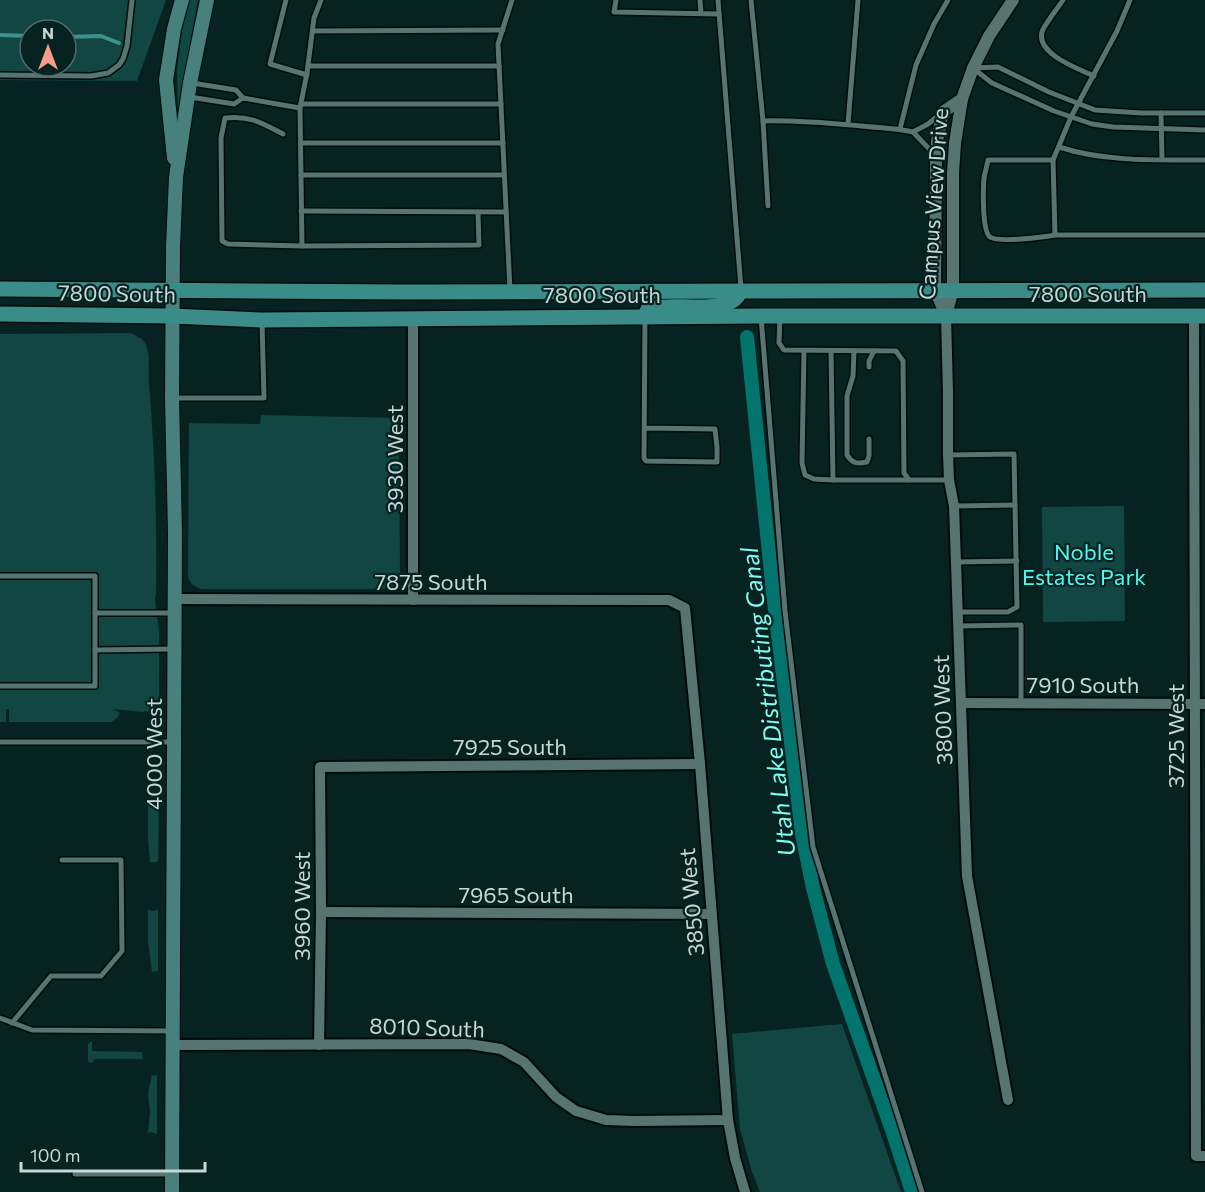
<svg xmlns="http://www.w3.org/2000/svg" width="1205" height="1192" font-family="Commissioner,sans-serif">
	<rect width="100%" height="100%" fill="#062321"/>
	<!-- green -->
	<g fill="#124643" fill-rule="evenodd">
		<path d="M0 0H166L137 81 0 80ZM30 30H66V66H30Z"/>
		<path d="M188 0H198L187 60 180 116 178 114 177 71 183 23Z"/>
		<path d="M130 333C136 336 141 337 145 343 151 355 148 372 149 384 155 454 157 523 156 593L155 599 159 632V709L142 712 113 709 120 713 116 719 111 722H9V709H6V722H0V334Z"/>
		<path d="M261 415 399 418 400 578 394 587 382 589H201C195 587 189 583 188 576L189 423 260 424Z"/>
		<path d="M1124 506 1125 621 1043 622 1042 507Z"/>
		<path d="M148 798 154 800 159 798 158 862H150L148 839Z"/>
		<path d="M148 909 152 911 158 910V971L152 972 148 941Z"/>
		<path d="M842 1024 901 1192H760L752 1172 740 1129 732 1034Z"/>
		<path d="M90 1042H92V1051L142 1052 143 1059H94L93 1062 90 1063 88 1061V1044Z"/>
		<path d="M152 1075 154 1076 157 1075V1134L151 1132 148 1133 150 1112 148 1093Z"/>
	</g>
	<g fill="none" stroke-linecap="round" stroke-linejoin="round">
		<!-- stream -->
		<g stroke="#3e918d" stroke-width="4">
			<path d="M0 35 30 36"/>
			<path d="M66 37 101 36 119 43"/>
		</g>
		<!-- canal -->
		<path stroke="#03736e" stroke-width="14" d="M747 337 773 593 802 834 813 888 833 964 893 1133 912 1192"/>
		<!-- service casing -->
		<g stroke="#000c0a" stroke-width="8">
			<g id="service">
				<path d="M286 0 270 64 307 75"/>
				<path d="M616 0 614 12 719 14"/>
				<path d="M700 0 701 13"/>
				<path d="M718 0 741 288"/>
				<path d="M751 0 763 121 768 206"/>
				<path d="M1063 0C1058 8 1044 25 1042 32 1036 54 1079 69 1094 76"/>
				<path d="M313 31 503 30"/>
				<path d="M308 66H499"/>
				<path d="M973 68 998 67 1049 92 1095 110 1141 113H1205"/>
				<path d="M974 69 992 83 1054 111 1092 124 1113 127 1205 130"/>
				<path d="M0 75 91 76 108 73 119 65 123 59 127 46 132 0"/>
				<path d="M192 83 236 90 243 98 300 108"/>
				<path d="M190 97 234 104 243 98"/>
				<path d="M301 104H501"/>
				<path d="M1161 113 1162 159"/>
				<path d="M763 121C796 120 828 123 862 126 879 128 896 128 913 132"/>
				<path d="M848 124 858 0"/>
				<path d="M900 129 916 65 934 24 948 0"/>
				<path d="M283 134C262 123 249 115 225 118L221 138 222 241 228 244 302 246 479 245 478 212"/>
				<path d="M301 143H503"/>
				<path d="M1059 147C1105 162 1157 160 1205 160"/>
				<path d="M935 155 913 132 928 124 939 115"/>
				<path d="M1053 160H988C987 166 985 172 984 178 983 189 982 231 990 237 999 243 1044 237 1055 235H1205"/>
				<path d="M301 175H504"/>
				<path d="M301 211 506 212"/>
				<path d="M1055 235 1053 160 1071 117 1117 31 1130 0"/>
				<path d="M302 246 300 108 307 73 314 18 321 0"/>
				<path d="M510 290 498 44 512 0"/>
				<path d="M761 317 785 611 813 847 922 1192"/>
				<path d="M780 317 779 343 784 350 896 351 903 361 904 473 909 480H949"/>
				<path d="M804 351 802 463 805 475 814 479 833 480"/>
				<path d="M831 351 833 480H909"/>
				<path d="M854 351 853 376 847 396V455C853 464 857 464 867 462L869 456V439"/>
				<path d="M869 367V361L874 351"/>
				<path d="M174 398H264L262 321"/>
				<path d="M644 428 715 429 717 447V462L646 461 644 458C644 411 645 365 645 318"/>
				<path d="M948 455 1014 454 1017 607 1008 612H958"/>
				<path d="M954 506 1015 505"/>
				<path d="M956 562 1017 561"/>
				<path d="M0 576H95V686H0"/>
				<path d="M95 613H173"/>
				<path d="M959 626 1021 625V703"/>
				<path d="M95 650 174 649"/>
				<path d="M0 742H172"/>
				<path d="M0 1018 32 1030 172 1031"/>
				<path d="M12 1023 51 976H101L122 951 121 860H62"/>
				<path d="M75 1174H170"/>
			</g>
		</g>
		<!-- minor casing -->
		<g stroke="#000c0a" stroke-width="14">
			<g id="minor">
				<path d="M946 315 948 393V455L949 480 954 506 967 876 1008 1100"/>
				<path d="M1194 316 1196 1156H1205"/>
				<path d="M413 318V600"/>
				<path d="M175 599 669 600 685 608 700 764 728 1120 735 1158 745 1192"/>
				<path d="M962 703 1205 704"/>
				<path d="M321 912 711 914"/>
				<path d="M172 1045 469 1044 501 1049 524 1062 556 1097 576 1111 606 1120 634 1121 728 1120"/>
				<path d="M319 1045 321 912 320 767 700 764"/>
			</g>
		</g>
		<!-- tertiary casing -->
		<g stroke="#000c0a" stroke-width="15">
			<g id="tertiary">
				<path d="M946 315 953 290V173L955 143 962 99 973 68 989 36 1013 0"/>
				<path d="M946 315 935 290 936 161 937 141 943 112 962 99"/>
			</g>
		</g>
		<!-- secondary casing -->
		<g stroke="#000c0a" stroke-width="16">
			<g id="secondary">
				<path d="M174 158 166 80 174 29 182 0"/>
				<path d="M172 1192 175 533 172 398 173 247 176 177 190 83 207 0"/>
			</g>
		</g>
		<!-- primary casing -->
		<g stroke="#000c0a" stroke-width="18">
			<g id="primary">
				<path d="M0 289 406 292 1205 290"/>
				<path d="M0 314 172 316 262 320 761 316H1205"/>
				<path d="M645 317 648 309C672 302 716 314 735 299 737 297 739 294 741 291"/>
			</g>
		</g>
		<!-- service -->
		<use href="#service" stroke="#567471" stroke-width="5"/>
		<!-- minor -->
		<use href="#minor" stroke="#567471" stroke-width="10"/>
		<!-- tertiary -->
		<use href="#tertiary" stroke="#567471" stroke-width="12"/>
		<!-- secondary -->
		<use href="#secondary" stroke="#47807c" stroke-width="14"/>
		<!-- primary -->
		<use href="#primary" stroke="#398c87" stroke-width="15"/>
	</g>
	<g text-anchor="middle" dominant-baseline="central" stroke-width="4.5" stroke-linejoin="round" paint-order="stroke">
		<!-- street labels -->
		<g font-size="22" fill="#c7d7d5" stroke="#062321">
			<text transform="translate(933 204) rotate(-86)">Campus View Drive</text>
			<text transform="translate(117 293) rotate(1)">7800 South</text>
			<text x="1088" y="293">7800 South</text>
			<text x="602" y="294">7800 South</text>
			<text transform="translate(394 459) rotate(-90)">3930 West</text>
			<text x="431" y="581">7875 South</text>
			<text x="1083" y="684">7910 South</text>
			<text transform="translate(942 710) rotate(-92)">3800 West</text>
			<text transform="translate(1175 736) rotate(-90)">3725 West</text>
			<text x="510" y="746">7925 South</text>
			<text transform="translate(153 754) rotate(-90)">4000 West</text>
			<text x="516" y="894">7965 South</text>
			<text transform="translate(691 902) rotate(-95)">3850 West</text>
			<text transform="translate(301 906) rotate(-90)">3960 West</text>
			<text transform="translate(427 1027) rotate(2)">8010 South</text>
		</g>
		<!-- park labels -->
		<g font-size="22" fill="#4efaef" stroke="#062321">
			<text x="1084" y="551">Noble<tspan x="1084" dy="25">Estates Park</tspan></text>
		</g>
		<!-- water labels -->
		<g font-size="24" font-style="italic" fill="#82fbf2" stroke="#062321">
			<text transform="translate(767 702) rotate(-97)">Utah Lake Distributing Canal</text>
		</g>
	</g>
	<!-- north arrow -->
	<g transform="translate(48 48)"><circle r="28" fill="#062321" stroke="#536b69" stroke-width="1.5"/>
	<path d="M0-4.5L10 22L0 15L-10 22Z" fill="#f49e88"/>
	<text y="-9" font-size="16" font-weight="bold" text-anchor="middle" fill="#c7d7d5">N</text>
	</g>
	<!-- scale -->
	<path d="M21 1162v9h184v-9" fill="none" stroke="#c7d7d5" stroke-width="3"/>
	<text x="30" y="1162" font-size="18" fill="#c7d7d5" stroke="#062321" stroke-width="4.5" paint-order="stroke">100 m</text>
</svg>
